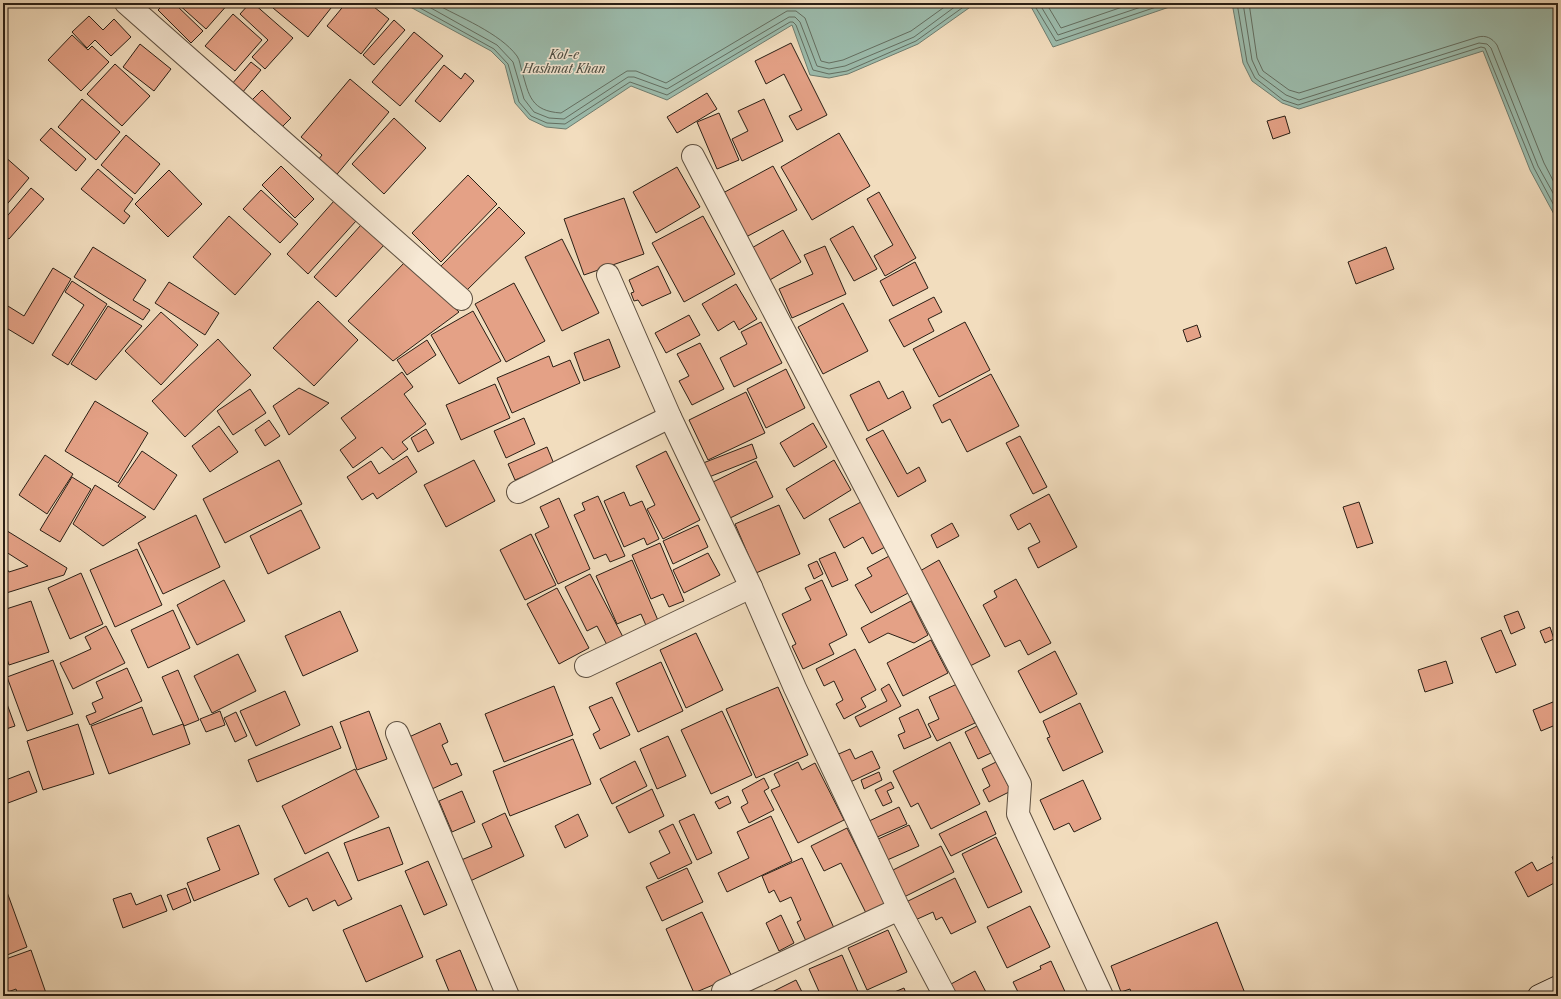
<svg xmlns="http://www.w3.org/2000/svg" width="1561" height="999" font-family="'Libre Caslon Text',serif">
	<rect width="100%" height="100%" fill="#f2ddbe"/>
	<filter id="stains"><feTurbulence type="fractalNoise" baseFrequency=".005" numOctaves="4"/><feColorMatrix values="0 0 0 0 .2 0 0 0 0 .09 0 0 0 0 .02 0 0 0 .5 -.17"/></filter>
	<radialGradient id="worn" r=".72"><stop offset=".6" stop-color="#630" stop-opacity="0"/><stop offset="1" stop-color="#630" stop-opacity=".3"/></radialGradient>
	<!-- water -->
	<g fill="#9cbcad" stroke="#6e7d70">
		<path d="M403 3H976L918 44 848 74 829 78 810 75 792 25 667 100 631 86 566 129 546 127 529 119 515 103 505 65 491 51Z"/>
		<path d="M1029 3H1181L1053 47Z"/>
		<path d="M1232 3H1558V219L1556 218 1530 170 1483 51 1299 109 1282 103 1252 81 1243 63Z"/>
	</g>
	<g fill="none" stroke-linecap="round" stroke-linejoin="round">
		<!-- shore -->
		<g stroke="#636e61" stroke-width="1">
			<path d="M411 3 494 49 508 64 519 102 531 116 547 123 565 124 630 82 667 95 790 22H793L796 25 813 70 829 74 847 71 916 41 969 3"/>
			<path d="M422 3 497 45 513 62 524 99 534 112 549 118 564 119 628 77H634L667 89 789 17H795L800 22 817 66 829 69 845 66 914 37 960 3"/>
			<path d="M434 3C459 17 500 33 517 56 520 60 520 66 522 71 529 96 531 111 561 113L627 71H636L666 83 787 11H796L805 18 821 61 829 63 843 60 911 31 950 3"/>
			<path d="M1033 3 1056 41 1168 3"/>
			<path d="M1039 3 1058 35 1153 3"/>
			<path d="M1046 3 1061 28 1134 3"/>
			<path d="M1237 3 1247 62 1255 78 1283 100 1298 105 1481 47 1485 48 1534 168 1558 213"/>
			<path d="M1243 3 1252 60 1259 75 1286 95 1299 100 1479 43 1487 44 1491 48 1538 166 1558 202"/>
			<path d="M1249 3 1257 58 1263 71 1289 90 1299 93 1478 37C1486 35 1492 38 1497 45L1544 163 1558 190"/>
		</g>
	</g>
	<!-- building -->
	<g fill="#e4a186" stroke="#2a1f15">
		<path d="M138 3H154L147 11Z"/>
		<path d="M165 3H174L203 31 191 43 158 10Z"/>
		<path d="M177 3H229L206 29Z"/>
		<path d="M250 3H253L293 38 265 69 252 57 268 40 240 14Z"/>
		<path d="M277 3H335L308 37 273 8Z"/>
		<path d="M346 3H369L389 19 361 54 327 26Z"/>
		<path d="M233 14 262 40 235 71 205 46Z"/>
		<path d="M89 16 103 30 114 19 131 37 111 56 95 40 87 48 72 32Z"/>
		<path d="M394 20 405 30 374 65 363 55Z"/>
		<path d="M414 32 443 56 400 106 372 82Z"/>
		<path d="M72 35 88 50 92 46 109 62 81 91 48 60Z"/>
		<path d="M791 43 827 115 797 130 789 116 802 110 784 74 766 84 755 61Z"/>
		<path d="M140 44 171 69 154 91 123 67Z"/>
		<path d="M251 62 261 70 242 93 231 85Z"/>
		<path d="M115 64 150 96 122 126 87 94Z"/>
		<path d="M444 65 461 79 465 73 474 81 440 122 415 101Z"/>
		<path d="M350 79 389 112 333 179 315 164 322 155 301 137Z"/>
		<path d="M262 90 291 118 280 129 251 101Z"/>
		<path d="M707 93 717 109 677 133 667 117Z"/>
		<path d="M82 99 120 132 96 160 58 127Z"/>
		<path d="M764 99 783 141 742 161 732 139 748 131 738 111Z"/>
		<path d="M719 113 739 160 717 169 697 122Z"/>
		<path d="M1285 116 1290 133 1273 139 1267 121Z"/>
		<path d="M394 118 426 148 384 194 352 164Z"/>
		<path d="M51 128 86 159 76 171 40 140Z"/>
		<path d="M839 133 870 186 812 220 781 167Z"/>
		<path d="M126 135 160 164 135 194 101 165Z"/>
		<path d="M3 155 29 178 3 209Z"/>
		<path d="M281 166 314 199 295 218 262 185Z"/>
		<path d="M773 166 797 210 746 237 723 193Z"/>
		<path d="M677 167 700 207 656 233 633 192Z"/>
		<path d="M98 169 133 199 124 211 130 216 124 224 81 189Z"/>
		<path d="M169 170 202 204 168 237 135 204Z"/>
		<path d="M468 175 497 204 441 262 412 233Z"/>
		<path d="M31 188 44 199 9 239 3 234V221Z"/>
		<path d="M261 190 298 224 280 243 243 209Z"/>
		<path d="M879 192 916 258 885 276 874 256 893 245 867 199Z"/>
		<path d="M624 198 644 254 584 275 564 219Z"/>
		<path d="M334 201 356 221 308 274 287 254Z"/>
		<path d="M499 207 525 233 466 291 441 266Z"/>
		<path d="M229 216 271 254 235 295 193 257Z"/>
		<path d="M703 216 735 274 684 302 652 243Z"/>
		<path d="M361 225 384 245 336 297 314 277Z"/>
		<path d="M853 226 877 269 854 281 830 239Z"/>
		<path d="M783 230 801 262 768 281 750 249Z"/>
		<path d="M562 239 599 313 562 331 525 257Z"/>
		<path d="M825 246 846 294 792 318 779 289 813 274 804 255Z"/>
		<path d="M93 247 146 280 133 300 150 310 143 320 74 277Z"/>
		<path d="M1386 247 1394 269 1356 284 1348 262Z"/>
		<path d="M405 262 459 312 393 361 348 321Z"/>
		<path d="M915 262 928 288 893 306 880 281Z"/>
		<path d="M658 266 671 293 642 306 638 300 634 301 631 293 634 292 629 280Z"/>
		<path d="M53 268 71 279 33 344 3 326V303L24 316Z"/>
		<path d="M72 281 107 304 68 365 52 355 84 305 65 292Z"/>
		<path d="M169 282 219 313 205 335 155 303Z"/>
		<path d="M514 283 545 341 506 362 475 304Z"/>
		<path d="M736 284 757 319 739 330 734 321 718 331 702 304Z"/>
		<path d="M934 297 942 312 928 319 934 331 904 347 889 320Z"/>
		<path d="M318 301 358 340 314 386 273 348Z"/>
		<path d="M843 303 868 351 823 374 798 327Z"/>
		<path d="M108 306 142 326 96 380 71 364Z"/>
		<path d="M473 311 501 361 459 384 431 335Z"/>
		<path d="M161 312 198 345 161 385 125 351Z"/>
		<path d="M689 315 700 335 666 353 655 333Z"/>
		<path d="M761 322 782 363 734 387 720 358 747 344 741 332Z"/>
		<path d="M965 322 990 370 939 397 913 349Z"/>
		<path d="M1197 325 1201 337 1187 342 1183 330Z"/>
		<path d="M218 339 251 375 185 437 152 401Z"/>
		<path d="M609 339 620 367 584 381 574 353Z"/>
		<path d="M427 340 436 355 407 375 397 360Z"/>
		<path d="M700 343 724 389 692 405 679 381 689 376 677 354Z"/>
		<path d="M549 356 553 367 570 360 580 383 512 413 497 378Z"/>
		<path d="M786 369 805 408 766 428 747 389Z"/>
		<path d="M402 372 413 387 404 394 426 424 402 442 408 449 393 460 382 447 353 468 340 450 356 438 341 418Z"/>
		<path d="M991 374 1019 426 967 452 950 419 942 423 933 405Z"/>
		<path d="M879 381 888 399 903 391 911 408 868 431 850 395Z"/>
		<path d="M495 384 510 418 461 440 446 405Z"/>
		<path d="M299 388 329 403 289 435 273 406Z"/>
		<path d="M250 389 266 413 233 435 217 411Z"/>
		<path d="M746 392 765 433 708 460 689 420Z"/>
		<path d="M95 401 148 433 118 483 65 451Z"/>
		<path d="M524 418 535 444 506 458 494 431Z"/>
		<path d="M269 420 280 436 265 446 255 430Z"/>
		<path d="M813 423 827 447 794 467 780 443Z"/>
		<path d="M219 426 238 452 210 472 192 446Z"/>
		<path d="M426 429 434 443 418 452 411 438Z"/>
		<path d="M883 430 907 474 919 467 926 481 898 497 866 439Z"/>
		<path d="M1020 436 1047 487 1033 494 1006 443Z"/>
		<path d="M752 444 757 458 704 479 698 465Z"/>
		<path d="M547 447 554 464 515 480 508 464Z"/>
		<path d="M142 451 177 475 154 510 118 486Z"/>
		<path d="M666 451 700 520 663 539 647 509 655 505 636 466Z"/>
		<path d="M45 455 73 474 47 514 19 495Z"/>
		<path d="M407 456 417 472 377 499 373 493 362 500 347 477 371 461 379 474Z"/>
		<path d="M279 460 302 504 225 543 203 499Z"/>
		<path d="M474 460 495 501 446 527 424 485Z"/>
		<path d="M834 460 851 490 804 519 786 489Z"/>
		<path d="M756 461 773 497 726 520 709 484Z"/>
		<path d="M72 477 91 489 60 542 40 530Z"/>
		<path d="M95 485 146 517 103 546 73 524Z"/>
		<path d="M624 492 630 506 642 501 659 539 647 545 644 538 624 547 604 501Z"/>
		<path d="M1049 494 1077 547 1038 568 1028 548 1040 542 1030 523 1018 530 1010 515Z"/>
		<path d="M598 496 625 556 610 562 606 554 594 559 574 515 585 510 582 503Z"/>
		<path d="M559 498 590 569 558 584 535 534 549 527 540 507Z"/>
		<path d="M861 502 885 547 872 554 863 537 844 548 829 519Z"/>
		<path d="M1359 502 1373 543 1357 548 1343 507Z"/>
		<path d="M779 505 800 554 756 573 735 524Z"/>
		<path d="M301 510 320 548 268 574 250 536Z"/>
		<path d="M196 515 220 567 163 594 138 543Z"/>
		<path d="M952 523 959 536 937 548 931 535Z"/>
		<path d="M698 525 708 547 673 564 663 541Z"/>
		<path d="M4 529 67 568 64 575 3 594V563L9 572 28 566 3 550Z"/>
		<path d="M531 534 556 585 525 600 500 550Z"/>
		<path d="M660 543 684 601 669 607 663 594 651 599 632 555Z"/>
		<path d="M137 549 162 605 115 627 90 570Z"/>
		<path d="M835 552 848 580 832 587 819 559Z"/>
		<path d="M708 553 720 575 684 593 673 570Z"/>
		<path d="M891 555 910 592 871 613 855 585 872 576 867 568Z"/>
		<path d="M632 560 660 625 648 630 641 614 617 624 596 576Z"/>
		<path d="M939 560 990 656 970 666 920 571Z"/>
		<path d="M817 561 823 574 814 579 808 565Z"/>
		<path d="M81 573 103 624 70 639 48 588Z"/>
		<path d="M590 574 623 637 607 645 597 626 587 631 565 587Z"/>
		<path d="M1016 579 1051 643 1028 655 1020 640 1005 647 983 605 997 597 994 591Z"/>
		<path d="M224 580 245 621 197 645 177 605Z"/>
		<path d="M822 580 847 635 829 644 834 654 803 669 792 646 796 644 782 614 811 600 805 588Z"/>
		<path d="M557 588 589 648 559 664 527 604Z"/>
		<path d="M31 601 49 652 9 665 3 646V610Z"/>
		<path d="M911 601 928 635 914 643 888 633 869 643 861 628Z"/>
		<path d="M173 610 190 648 148 668 131 630Z"/>
		<path d="M340 611 358 651 303 676 285 636Z"/>
		<path d="M1518 611 1525 628 1511 634 1504 616Z"/>
		<path d="M106 626 125 663 73 689 60 663 91 649 85 637Z"/>
		<path d="M1550 627 1554 639 1545 643 1540 631Z"/>
		<path d="M1501 630 1516 665 1496 673 1481 638Z"/>
		<path d="M696 633 723 690 686 708 660 650Z"/>
		<path d="M931 640 948 673 903 696 887 663Z"/>
		<path d="M855 649 876 690 861 698 866 707 844 719 836 704 843 700 834 681 824 686 816 669Z"/>
		<path d="M1055 651 1077 694 1040 713 1018 671Z"/>
		<path d="M238 654 256 691 212 713 194 676Z"/>
		<path d="M53 660 73 714 27 731 7 677Z"/>
		<path d="M1446 661 1453 683 1425 692 1418 670Z"/>
		<path d="M661 662 683 711 638 732 616 683Z"/>
		<path d="M127 668 142 701 90 725 86 716 96 712 92 703 103 698 96 682Z"/>
		<path d="M178 670 199 720 184 726 162 677Z"/>
		<path d="M889 684 901 706 860 727 855 717 887 701 881 689Z"/>
		<path d="M957 684 975 723 937 741 928 724 939 719 929 697Z"/>
		<path d="M554 686 573 735 504 762 485 714Z"/>
		<path d="M778 687 808 755 756 778 726 709Z"/>
		<path d="M285 691 300 725 256 746 240 711Z"/>
		<path d="M612 697 630 735 600 749 593 734 600 730 589 707Z"/>
		<path d="M1558 700V724L1541 731 1533 710Z"/>
		<path d="M1080 703 1103 752 1063 771 1047 738 1050 737 1043 721Z"/>
		<path d="M7 704 15 726 3 730V705Z"/>
		<path d="M142 707 153 735 183 724 190 744 109 774 91 726Z"/>
		<path d="M918 709 931 737 904 749 898 735 905 732 899 718Z"/>
		<path d="M220 711 225 725 206 732 200 719Z"/>
		<path d="M369 711 387 759 357 770 340 722Z"/>
		<path d="M722 711 752 775 711 794 681 730Z"/>
		<path d="M236 712 247 736 235 742 224 718Z"/>
		<path d="M440 723 448 742 442 745 451 765 457 763 462 775 432 789 409 737Z"/>
		<path d="M78 724 94 774 43 790 27 741Z"/>
		<path d="M332 726 341 748 257 782 248 760Z"/>
		<path d="M977 726 991 753 978 759 965 732Z"/>
		<path d="M668 736 686 776 657 789 640 749Z"/>
		<path d="M573 739 591 784 510 816 493 771Z"/>
		<path d="M950 742 980 804 931 829 918 803 911 807 893 771Z"/>
		<path d="M850 749 855 759 872 751 880 768 846 784 834 756Z"/>
		<path d="M635 761 647 786 612 804 600 779Z"/>
		<path d="M798 762 802 770 815 763 844 820 798 843 771 790 780 786 774 774Z"/>
		<path d="M996 762 1011 791 989 802 983 790 990 786 982 769Z"/>
		<path d="M355 769 379 817 305 854 282 806Z"/>
		<path d="M29 771 37 792 8 803 3 790V781Z"/>
		<path d="M879 772 882 780 864 789 861 780Z"/>
		<path d="M764 778 769 788 764 791 774 810 749 823 741 807 748 803 742 790Z"/>
		<path d="M1083 780 1101 819 1074 832 1069 823 1054 830 1040 800Z"/>
		<path d="M891 782 894 788 887 791 892 802 883 806 875 790Z"/>
		<path d="M652 789 664 816 629 833 616 807Z"/>
		<path d="M462 791 475 822 452 832 439 801Z"/>
		<path d="M728 796 731 803 719 809 715 802Z"/>
		<path d="M899 807 907 824 875 838 867 822Z"/>
		<path d="M986 811 996 834 951 856 939 834Z"/>
		<path d="M505 813 524 856 468 882 459 861 492 847 482 824Z"/>
		<path d="M578 814 588 836 565 848 555 826Z"/>
		<path d="M694 814 712 853 697 860 679 821Z"/>
		<path d="M771 816 792 861 727 892 718 873 749 858 737 832Z"/>
		<path d="M673 824 692 863 658 879 650 863 670 853 659 831Z"/>
		<path d="M239 825 259 874 194 901 187 883 220 870 207 838Z"/>
		<path d="M909 825 919 846 885 861 876 840Z"/>
		<path d="M389 827 403 864 358 881 344 843Z"/>
		<path d="M847 828 885 904 866 913 841 863 824 871 811 846Z"/>
		<path d="M996 837 1022 892 988 908 962 854Z"/>
		<path d="M941 846 954 872 902 898 889 872Z"/>
		<path d="M328 852 352 899 338 906 335 900 313 911 307 898 289 907 274 879Z"/>
		<path d="M1558 854V881L1528 897 1515 872 1532 862 1537 871 1554 862 1552 857Z"/>
		<path d="M802 858 834 928 806 941 797 922 801 920 791 897 780 902 774 890 769 893 762 876Z"/>
		<path d="M428 861 447 905 424 915 405 871Z"/>
		<path d="M687 868 703 902 662 921 646 887Z"/>
		<path d="M955 878 976 922 951 934 942 917 936 920 933 912 913 921 904 903Z"/>
		<path d="M3 881 27 947 7 955 3 943Z"/>
		<path d="M186 888 191 902 173 910 167 895Z"/>
		<path d="M131 893 136 905 161 895 167 911 123 928 113 899Z"/>
		<path d="M401 905 423 957 366 982 343 930Z"/>
		<path d="M1030 906 1050 947 1007 968 987 927Z"/>
		<path d="M702 912 732 977 694 993 666 929Z"/>
		<path d="M781 915 794 943 779 951 766 923Z"/>
		<path d="M1217 922 1246 996H1132L1130 989 1121 992 1111 966Z"/>
		<path d="M888 930 907 972 867 990 848 948Z"/>
		<path d="M31 950 47 996H18L16 989 5 993 3 988V960Z"/>
		<path d="M460 950 479 996H451L436 960Z"/>
		<path d="M842 955 859 994 853 996H821L809 969Z"/>
		<path d="M1051 961 1067 996H1020L1013 982 1041 969 1040 966Z"/>
		<path d="M975 971 988 996H957L951 984Z"/>
		<path d="M796 980 804 996H771L770 993Z"/>
		<path d="M904 988 907 996H885Z"/>
	</g>
	<g fill="none" stroke-linecap="round" stroke-linejoin="round">
		<!-- street casing -->
		<g stroke="#5c4e3f" stroke-width="24">
			<g id="street">
				<path d="M126 3 461 299"/>
				<path d="M693 156 1020 784 1018 814 1102 996"/>
				<path d="M608 275 670 417 751 587 795 688 899 909 945 996"/>
				<path d="M518 492 670 417"/>
				<path d="M586 666 751 587"/>
				<path d="M397 733 508 996"/>
				<path d="M723 991 899 909"/>
			</g>
		</g>
		<!-- secondary casing -->
		<g stroke="#2a1f15" stroke-width="24">
			<path id="secondary" d="M1539 996 1558 987"/>
		</g>
		<!-- street -->
		<use href="#street" stroke="#f7e9d5" stroke-width="22"/>
		<!-- secondary -->
		<use href="#secondary" stroke="#f7e9d5" stroke-width="22"/>
	</g>
	<g text-anchor="middle" dominant-baseline="central" stroke-width="3" stroke-linejoin="round" paint-order="stroke">
		<!-- water labels -->
		<g font-size="12" font-style="italic" fill="#4c4e43" stroke="#f7e9d5">
			<text x="564" y="54">Kol-e<tspan x="564" dy="14">Hashmat Khan</tspan></text>
		</g>
	</g>
	<!-- margin -->
	<rect width="1561" height="999" fill="none" stroke="#f2ddbe" stroke-width="16"/>
	<rect x="4" y="4" width="1553" height="991" fill="none" stroke="#2a1f15" stroke-width="2"/>
	<rect x="8" y="8" width="1545" height="983" fill="none" stroke="#2a1f15"/>
	<rect width="100%" height="100%" filter="url(#stains)"/>
	<rect width="100%" height="100%" fill="url(#worn)"/>
</svg>
